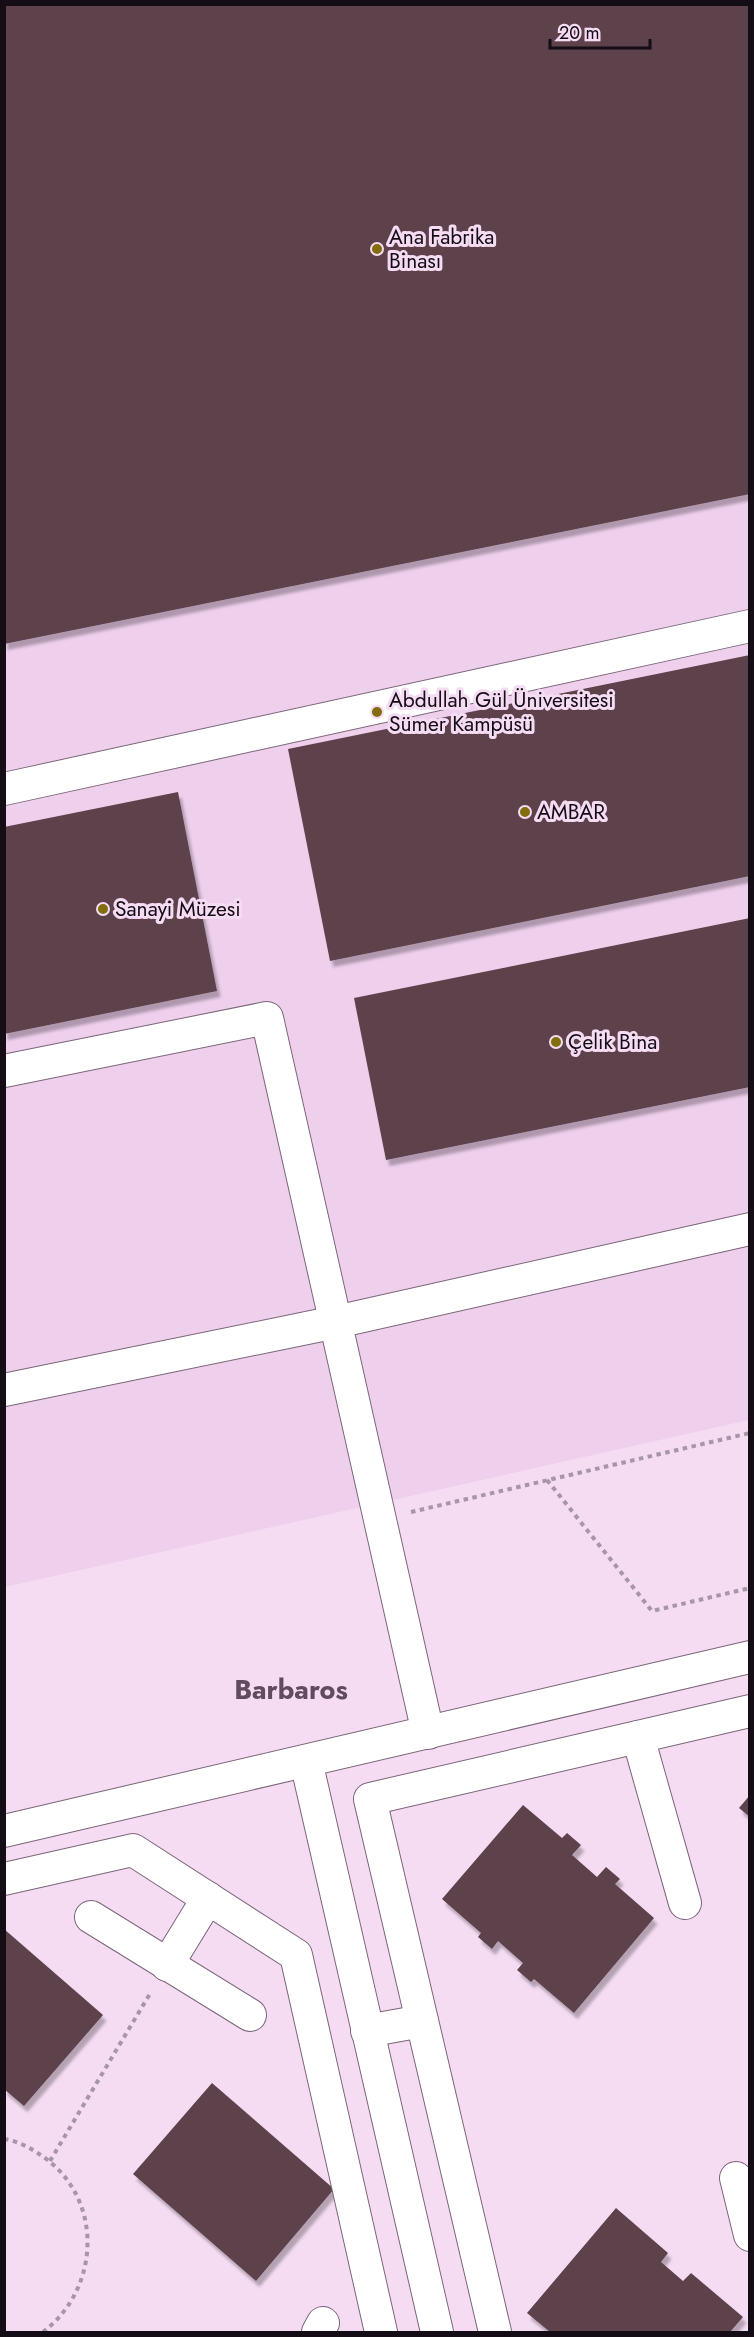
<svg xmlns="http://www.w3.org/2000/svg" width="754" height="2337" font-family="Jost,sans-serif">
	<defs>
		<filter id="shadow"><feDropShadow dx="3.5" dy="6" stdDeviation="1.5" flood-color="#0004"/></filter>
	</defs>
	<rect width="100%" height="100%" fill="#f5dcf3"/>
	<!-- built -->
	<path fill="#eecfec" d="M5 5H749V1420L5 1587Z"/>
	<!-- building -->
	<g fill="#5d424c" filter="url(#shadow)">
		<path d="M4 4H750V494L4 644Z"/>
		<path d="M750 655V876L330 961 288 749Z"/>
		<path d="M178 792 217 991 4 1034V827Z"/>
		<path d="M750 918V1087L386 1160 354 998Z"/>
		<path d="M750 1795V1817L739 1808Z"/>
		<path d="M523 1805 562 1838 567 1833 581 1845 572 1855 597 1877 606 1867 620 1879 615 1884 654 1918 574 2013 534 1979 531 1982 517 1970 523 1963 498 1941 492 1949 478 1937 481 1933 442 1899Z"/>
		<path d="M4 1929 103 2015 24 2106 4 2089Z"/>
		<path d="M212 2083 334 2189 256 2281 133 2174Z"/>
		<path d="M616 2208 668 2253 661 2262 683 2281 691 2273 743 2317 730 2332H550L527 2313Z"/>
	</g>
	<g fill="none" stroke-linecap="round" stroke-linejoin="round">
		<!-- minor casing -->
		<g stroke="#7c667a" stroke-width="34">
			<g id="minor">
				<path d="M4 789 750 626"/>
				<path d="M4 1071 267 1018 428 1733"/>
				<path d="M4 1390 336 1322 750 1229"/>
				<path d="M638 1737 685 1903"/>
				<path d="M306 1761 437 2332"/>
				<path d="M4 1831 750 1657"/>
				<path d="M4 1879 133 1850 296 1955 381 2332"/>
				<path d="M91 1917 250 2015"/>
				<path d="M167 1965 208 1898"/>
				<path d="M367 2031 422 2021"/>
				<path d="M736 2178 750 2235"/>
				<path d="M318 2332 323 2323"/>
				<path d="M495 2332 370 1799 750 1711"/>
			</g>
		</g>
		<!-- path -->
		<g stroke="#a895a7" stroke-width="4" stroke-dasharray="4.5 4.5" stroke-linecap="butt">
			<path d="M547 1480 652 1611 750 1588"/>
			<path d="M411 1512 750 1433"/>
			<path d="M4 2139C18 2141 31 2148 42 2156 104 2198 101 2288 43 2332"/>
			<path d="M50 2161 151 1992"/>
		</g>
		<!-- minor -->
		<use href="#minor" stroke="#fff" stroke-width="32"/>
	</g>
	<!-- markers -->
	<g fill="#826e0c" stroke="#f5dcf3" stroke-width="2">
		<circle cx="377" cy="249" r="6"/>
		<circle cx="377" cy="712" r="6"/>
		<circle cx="525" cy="812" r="6"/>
		<circle cx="103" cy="909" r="6"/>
		<circle cx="556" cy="1042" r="6"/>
	</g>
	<g text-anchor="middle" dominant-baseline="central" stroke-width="6" stroke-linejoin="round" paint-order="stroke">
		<!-- poi labels -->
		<g font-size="21" fill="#150d15" stroke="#f5dcf3" text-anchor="start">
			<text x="389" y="237">Ana Fabrika<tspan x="389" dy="24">Binası</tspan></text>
			<text x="389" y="700">Abdullah Gül Üniversitesi<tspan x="389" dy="24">Sümer Kampüsü</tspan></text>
			<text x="537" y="812">AMBAR</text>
			<text x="115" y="909">Sanayi Müzesi</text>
			<text x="568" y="1042">Çelik Bina</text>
		</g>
		<!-- district labels -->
		<g font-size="27" font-weight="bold" fill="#614c5f" stroke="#f5dcf3">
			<text x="291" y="1689">Barbaros</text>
		</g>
	</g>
	<!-- border -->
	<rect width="754" height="2337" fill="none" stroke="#150d15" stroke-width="12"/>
	<!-- scale -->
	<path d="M550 39v9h100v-9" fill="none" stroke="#150d15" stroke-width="3"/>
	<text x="559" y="39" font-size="18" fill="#150d15" stroke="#f5dcf3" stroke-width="4.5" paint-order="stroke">20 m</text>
</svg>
